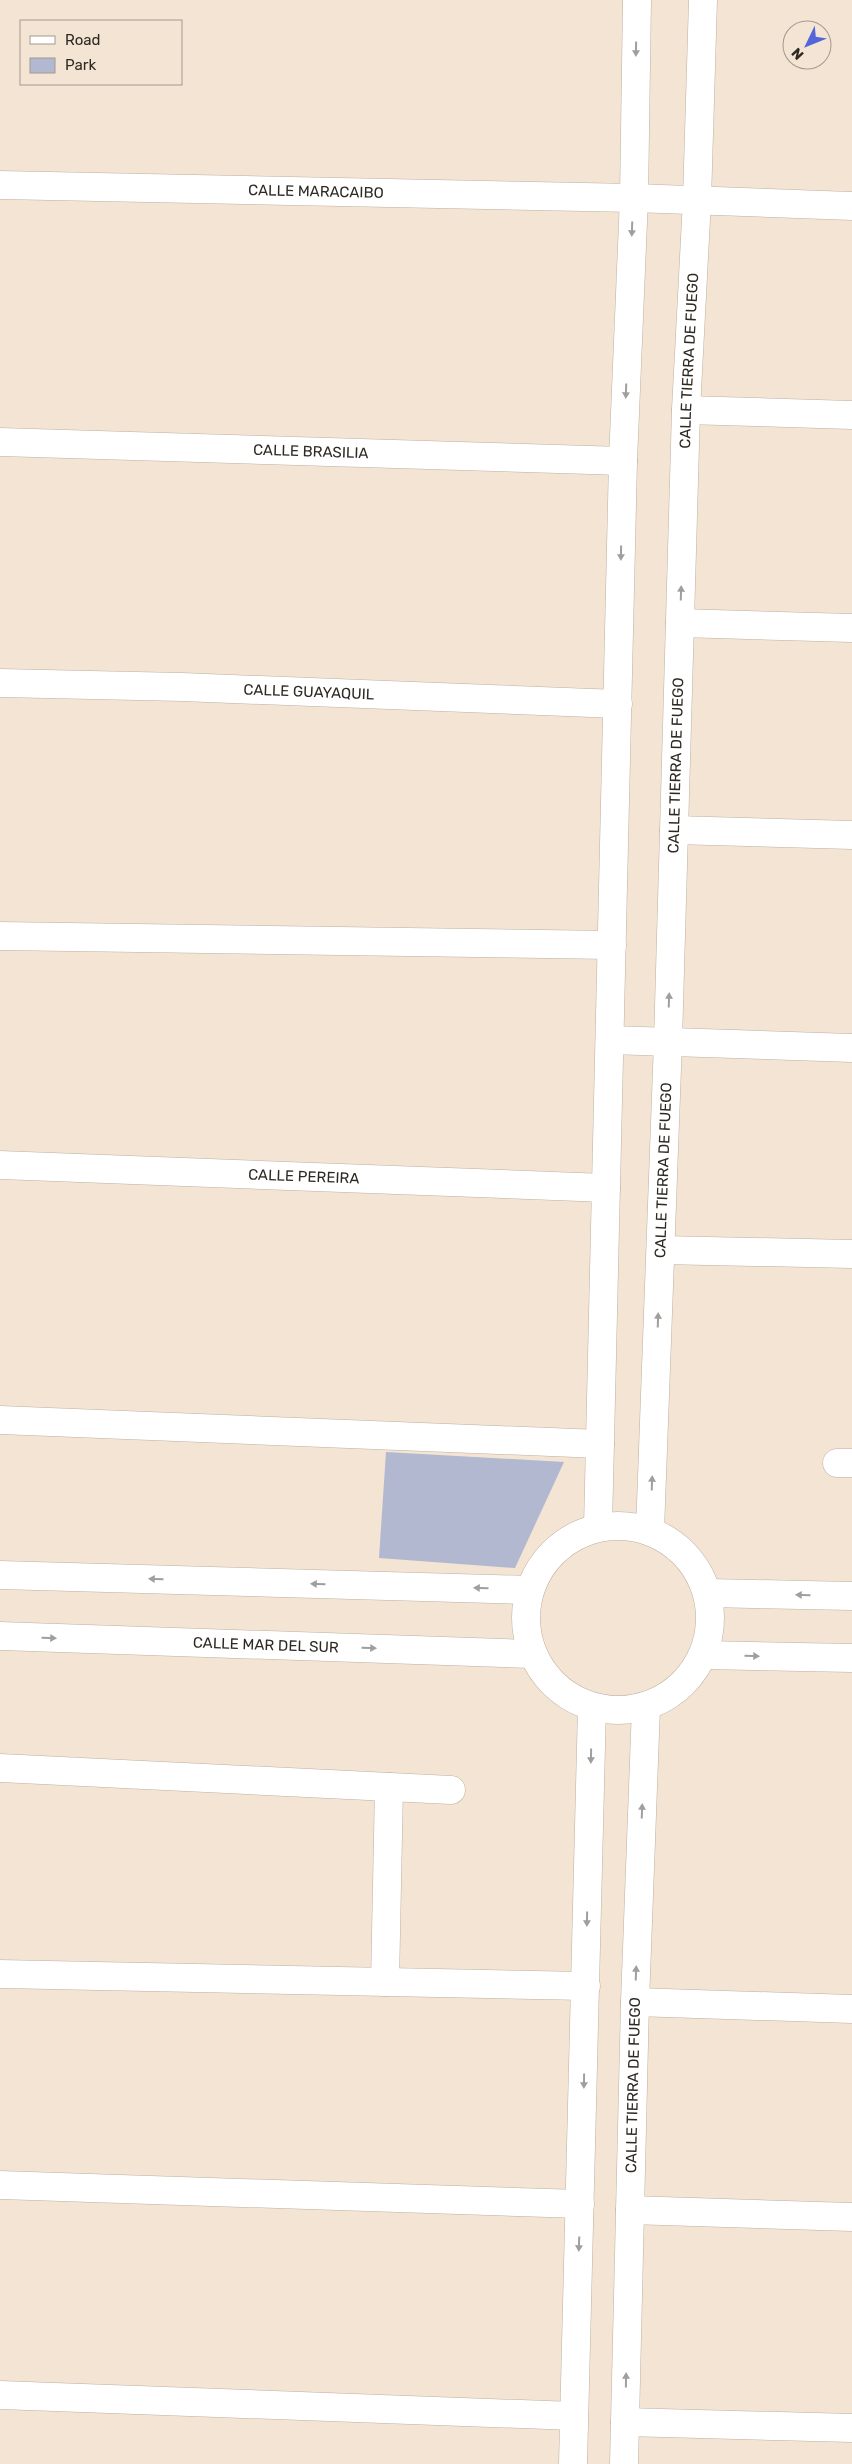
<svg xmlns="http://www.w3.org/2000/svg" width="852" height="2464" font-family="Rubik,sans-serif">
	<rect width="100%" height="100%" fill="#f3e4d4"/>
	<!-- green -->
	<path fill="#b1b8d0" d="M386 1452 564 1462 515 1568 379 1558Z"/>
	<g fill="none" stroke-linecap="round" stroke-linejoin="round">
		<!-- minor casing -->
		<g stroke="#beb0a0" stroke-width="29">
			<g id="minor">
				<path id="s1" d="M0 185 634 198 852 206"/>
				<path d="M686 410 852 415"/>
				<path id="s2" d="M0 442 623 461"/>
				<path d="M680 623 852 628"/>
				<path id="s3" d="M0 683 182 687 618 704"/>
				<path d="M674 830 852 835"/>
				<path d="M0 936 612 945"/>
				<path d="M610 1040 852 1048"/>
				<path id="s4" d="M0 1165 606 1188"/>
				<path d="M661 1250 852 1254"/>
				<path d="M0 1420 600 1444"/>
				<path d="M837 1463H852"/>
				<circle cx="618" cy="1618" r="92"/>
				<path d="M598 1527 623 461 634 198 637 0"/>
				<path id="s5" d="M650 1531 668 1041 686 410 697 200 703 0"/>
				<path d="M0 1575 530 1590"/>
				<path d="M708 1593 852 1596"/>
				<path id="s6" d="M0 1636 532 1654"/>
				<path d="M704 1655 852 1658"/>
				<path d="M0 1768 451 1790"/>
				<path d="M0 1974 586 1986"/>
				<path d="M385 1982 389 1787"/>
				<path d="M635 2002 852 2009"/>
				<path d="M0 2185 580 2204"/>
				<path d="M630 2210 852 2217"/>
				<path d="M0 2395 574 2416"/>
				<path d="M625 2422 852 2428"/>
				<path d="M573 2464 592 1707"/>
				<path id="s7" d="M624 2464 635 2002 646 1707"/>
			</g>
		</g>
		<!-- minor -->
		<use href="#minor" stroke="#fff" stroke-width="28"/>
	</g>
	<!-- one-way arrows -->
	<defs><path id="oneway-solid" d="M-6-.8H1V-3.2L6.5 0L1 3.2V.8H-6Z" transform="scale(1.25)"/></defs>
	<g fill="#a19f9c">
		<use href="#oneway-solid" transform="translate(636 49) rotate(91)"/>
		<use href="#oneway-solid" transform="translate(632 229) rotate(92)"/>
		<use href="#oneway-solid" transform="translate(626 391) rotate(92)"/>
		<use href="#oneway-solid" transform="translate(621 553) rotate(91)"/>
		<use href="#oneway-solid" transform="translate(681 593) rotate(-88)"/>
		<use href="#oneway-solid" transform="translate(669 1000) rotate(-88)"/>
		<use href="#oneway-solid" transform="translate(658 1320) rotate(-88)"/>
		<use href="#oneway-solid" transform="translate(652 1483) rotate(-88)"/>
		<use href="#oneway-solid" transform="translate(156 1579) rotate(-178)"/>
		<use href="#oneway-solid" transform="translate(318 1584) rotate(-178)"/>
		<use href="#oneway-solid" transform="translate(481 1588) rotate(-178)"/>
		<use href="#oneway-solid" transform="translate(803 1595) rotate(-179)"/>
		<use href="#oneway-solid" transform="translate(49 1638) rotate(2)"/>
		<use href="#oneway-solid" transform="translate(369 1648) rotate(2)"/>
		<use href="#oneway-solid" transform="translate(752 1656) rotate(1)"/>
		<use href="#oneway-solid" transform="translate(591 1756) rotate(91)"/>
		<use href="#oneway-solid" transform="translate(642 1811) rotate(-88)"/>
		<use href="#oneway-solid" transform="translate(587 1919) rotate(91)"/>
		<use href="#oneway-solid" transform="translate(636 1973) rotate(-88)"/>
		<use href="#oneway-solid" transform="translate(584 2081) rotate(91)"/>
		<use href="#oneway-solid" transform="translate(579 2244) rotate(92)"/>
		<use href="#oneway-solid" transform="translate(626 2380) rotate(-89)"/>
	</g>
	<g text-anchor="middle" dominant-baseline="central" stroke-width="5" stroke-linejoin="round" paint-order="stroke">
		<!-- street labels -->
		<g font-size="15" fill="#2e2923" stroke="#f3e4d4">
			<text stroke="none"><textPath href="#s1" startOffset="316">CALLE MARACAIBO</textPath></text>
			<text stroke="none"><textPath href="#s5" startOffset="1171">CALLE TIERRA DE FUEGO</textPath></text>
			<text stroke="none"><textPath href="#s2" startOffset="311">CALLE BRASILIA</textPath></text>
			<text stroke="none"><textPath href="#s3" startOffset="309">CALLE GUAYAQUIL</textPath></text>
			<text stroke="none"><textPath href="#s5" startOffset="766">CALLE TIERRA DE FUEGO</textPath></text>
			<text stroke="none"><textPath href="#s5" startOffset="361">CALLE TIERRA DE FUEGO</textPath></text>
			<text stroke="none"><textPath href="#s4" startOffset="304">CALLE PEREIRA</textPath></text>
			<text stroke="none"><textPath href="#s6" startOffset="266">CALLE MAR DEL SUR</textPath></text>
			<text stroke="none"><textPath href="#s7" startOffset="379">CALLE TIERRA DE FUEGO</textPath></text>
		</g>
	</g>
	<!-- legend -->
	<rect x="20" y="20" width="162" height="65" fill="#f3e4d4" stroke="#a4998d"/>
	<rect x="30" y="36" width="25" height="8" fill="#ffffff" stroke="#a4998d"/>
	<text x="65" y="45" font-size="15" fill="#2e2923">Road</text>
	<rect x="30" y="58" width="25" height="15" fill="#b1b8d0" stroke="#a4998d"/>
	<text x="65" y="70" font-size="15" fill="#2e2923">Park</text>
	<!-- north arrow -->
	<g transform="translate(807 45) rotate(227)"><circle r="24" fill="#f3e4d4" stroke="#a4998d"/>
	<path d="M0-4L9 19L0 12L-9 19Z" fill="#5464da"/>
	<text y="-8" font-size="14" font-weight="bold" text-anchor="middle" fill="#2e2923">N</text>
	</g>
</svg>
